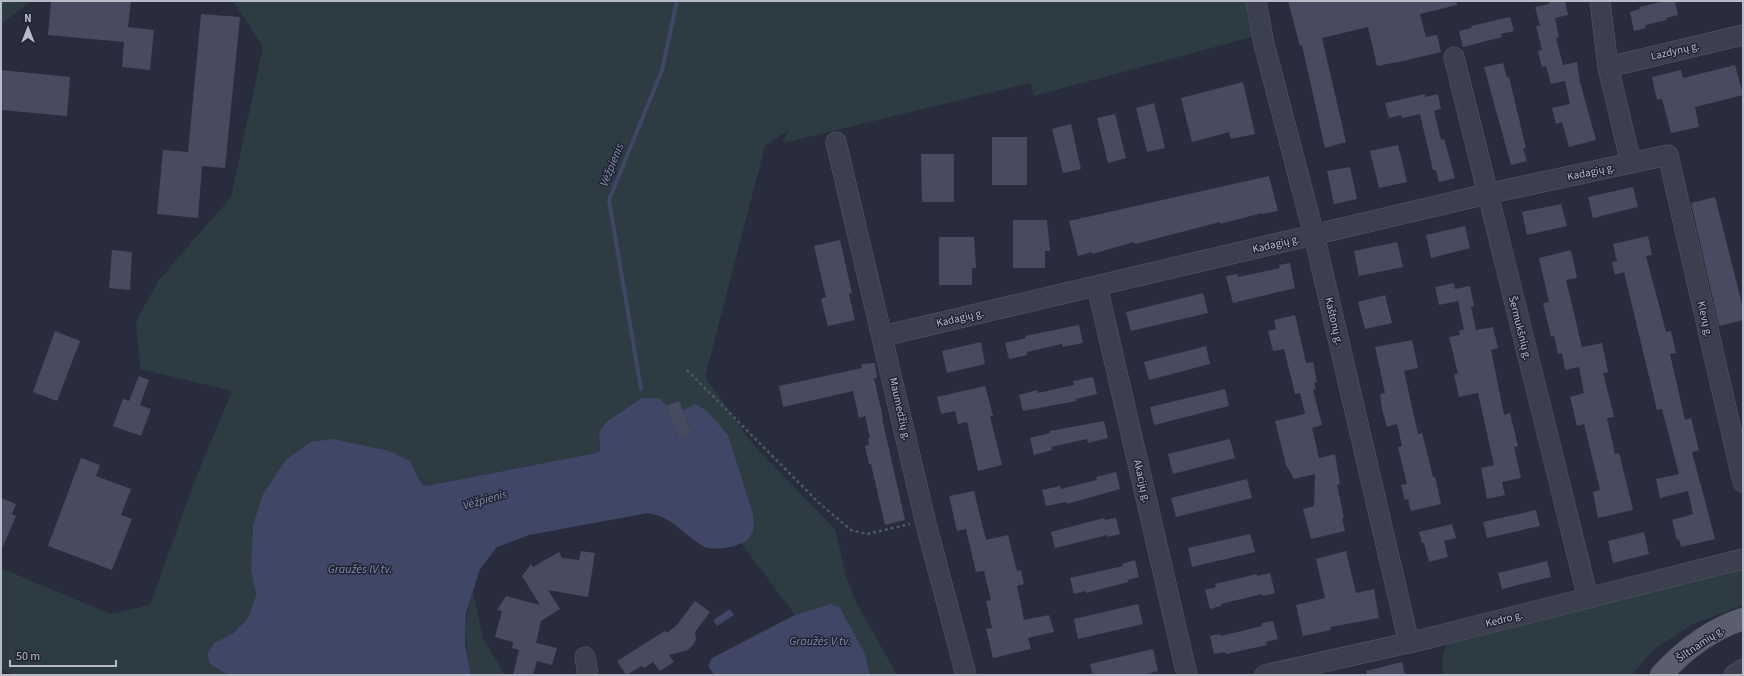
<svg xmlns="http://www.w3.org/2000/svg" width="1744" height="676" font-family="'Source Sans 3',sans-serif">
	<rect width="100%" height="100%" fill="#282c3d"/>
	<!-- green -->
	<g fill="#2d3b42">
		<path d="M1 1H31L1 24Z"/>
		<path d="M233 1H1245L1252 37 1034 96 1030 83 783 143 789 130 765 146 705 377 755 447 835 529 846 576 855 600 897 675H870L865 654 830 604 795 615 741 543C753 535 755 528 753 514L692 434 679 439 666 406 599 433 600 451 596 453 426 486 421 483 410 461 251 571 256 595 248 618 232 634 214 643 211 665 228 675H13L1 668V568L110 614 150 605 195 480 232 391 140 369 136 321 159 280 231 197 263 47Z"/>
		<path d="M1743 570V605L1693 624 1653 650 1632 675H1443L1442 659 1446 645Z"/>
		<path d="M473 591 483 639 505 675H471C465 642 463 623 473 591Z"/>
	</g>
	<!-- water -->
	<g fill="#404665">
		<path d="M642 398H660L666 406 679 439 692 434 683 410 696 404 707 411 728 435 753 514C754 521 755 528 751 535 746 547 713 552 703 546 682 534 673 517 648 513L529 535 497 547 480 569 466 613 465 644 471 675H228L211 665 207 655 214 643 232 634 248 618 256 595 251 571 253 525 263 494 286 460 310 442 333 439 389 451 410 461 421 483 426 486 596 453 600 451 599 433 605 423Z"/>
		<path d="M830 604 840 608 865 654 870 675H714L708 666 712 658 795 615Z"/>
		<path d="M730 609 734 615 717 626 713 620Z"/>
	</g>
	<g fill="none" stroke-linecap="round" stroke-linejoin="round">
		<!-- stream -->
		<path stroke="#404665" stroke-width="4" d="M641 389 609 200 662 70 677 1"/>
	</g>
	<!-- building -->
	<g fill="#484b5f">
		<path d="M51 1H131L128 27 154 30 150 70 122 67 124 42 48 35Z"/>
		<path d="M1288 1H1456L1457 5 1420 14 1426 37 1437 35 1441 52 1403 61 1377 66 1368 27 1322 38 1346 142 1325 148 1302 45 1300 46Z"/>
		<path d="M1549 1H1565L1568 15 1555 18 1559 37 1556 38 1563 65 1577 62 1580 82 1596 140 1569 147 1562 122 1556 124 1552 108 1570 104 1565 81 1551 84 1546 66 1542 67 1538 51 1542 50 1536 26H1540L1535 7 1549 4Z"/>
		<path d="M1665 1H1675L1678 15 1666 18 1667 20 1645 25 1646 28 1634 31 1630 12 1640 9 1639 7Z"/>
		<path d="M201 14 240 17 225 168 202 166 198 218 157 214 163 150 188 152Z"/>
		<path d="M1510 17 1514 31 1501 34 1502 37 1463 47 1459 31 1472 28 1471 26Z"/>
		<path d="M1503 63 1507 78 1509 77 1526 148 1523 149 1527 161 1511 165 1484 67Z"/>
		<path d="M1735 65 1743 95 1695 107 1699 127 1671 133 1662 99 1657 100 1652 77 1681 70 1683 78Z"/>
		<path d="M1 70 70 77 67 116 1 110Z"/>
		<path d="M1243 82 1255 134 1231 139 1229 132 1192 142 1181 98Z"/>
		<path d="M1425 94V97L1438 94 1441 109 1434 111 1441 140 1444 139 1455 178 1439 182 1436 170H1433L1420 114 1402 118 1401 115 1389 118 1385 103Z"/>
		<path d="M1154 103 1165 148 1147 152 1136 108Z"/>
		<path d="M1115 114 1126 158 1108 163 1097 118Z"/>
		<path d="M1071 124 1081 169 1063 173 1052 129Z"/>
		<rect x="992" y="137" width="35" height="48"/>
		<path d="M1398 145 1407 182 1379 188 1370 151Z"/>
		<path d="M921 154H954V202H922Z"/>
		<path d="M1350 167 1357 199 1334 204 1327 171Z"/>
		<path d="M1269 176 1278 211 1262 214V213L1220 224V222L1135 244 1134 242 1092 254V252L1078 256 1069 221Z"/>
		<path d="M1633 187 1638 207 1593 218 1588 197Z"/>
		<path d="M1715 197 1743 308V320L1719 326 1691 203Z"/>
		<path d="M1561 204 1567 226 1527 235 1522 212Z"/>
		<path d="M1013 220H1047L1050 251H1045V268H1013Z"/>
		<path d="M1465 226 1470 248 1431 258 1426 235Z"/>
		<path d="M1648 236 1652 255 1646 256 1666 332 1671 331 1676 353 1670 354 1685 420 1691 418 1699 450 1692 452 1715 539 1681 547 1679 539 1677 540 1672 520 1693 514 1688 491 1660 498 1656 479 1679 474 1662 409 1657 410 1624 272 1615 275 1612 262 1617 261 1613 244Z"/>
		<path d="M939 237H974L976 268H972V285H939Z"/>
		<path d="M840 240 852 293 849 294 855 320 828 326 821 299 826 297 814 246Z"/>
		<path d="M1397 242 1403 267 1359 276 1354 251Z"/>
		<path d="M112 250 132 252 130 290 109 288Z"/>
		<path d="M1571 250 1577 278 1566 280 1582 347 1602 343 1608 372 1603 373 1614 417 1607 418 1615 454 1619 453 1633 510 1598 518 1593 492 1600 490 1584 424 1577 426 1570 397 1584 393 1579 367 1565 370 1562 353 1558 354 1554 336 1551 337 1543 303 1549 302 1539 258Z"/>
		<path d="M1290 263 1295 288 1233 303 1226 276 1237 274 1238 277 1280 268 1279 265Z"/>
		<path d="M1454 283 1455 289 1470 286 1474 306 1471 307 1476 330 1493 327 1498 348 1491 350 1504 415 1510 413 1518 446 1514 447 1521 478 1502 482 1505 495 1487 499 1481 468 1494 465 1478 393 1459 397 1454 374H1458L1449 337 1460 335 1459 331 1464 329 1458 301 1439 305 1435 287Z"/>
		<path d="M1203 293 1208 313 1131 331 1126 312Z"/>
		<path d="M1385 295 1392 323 1365 329 1358 302Z"/>
		<path d="M1295 315 1306 363 1313 362 1317 382 1314 383 1316 389 1313 390 1322 425 1312 428 1319 458 1335 454 1340 484 1337 485 1344 518H1342L1345 531 1311 539 1303 509 1314 506 1315 474 1294 479 1286 465 1275 421 1305 414 1300 393 1295 394 1284 349 1273 351 1268 331 1276 329 1274 320Z"/>
		<path d="M1079 325 1083 343 1063 347 1062 344 1027 352V355L1009 359 1005 343 1026 338 1025 336Z"/>
		<path d="M55 331 80 341 57 401 33 392Z"/>
		<path d="M1412 340 1418 368 1404 371 1418 434 1422 433 1433 477H1435L1441 504 1411 511 1408 499 1405 500 1401 485 1407 484 1398 447 1402 446 1397 424 1387 427 1382 409 1380 394 1385 393 1375 347Z"/>
		<path d="M981 342 985 364 947 373 942 351Z"/>
		<path d="M1206 346 1210 364 1149 380 1144 362Z"/>
		<path d="M875 363 877 378H874L883 418H882L905 520 885 525 871 464H869L865 446 869 445 868 438H870L865 416 859 418 853 391 783 407 779 386 862 368 861 364Z"/>
		<path d="M139 376 149 380 140 405 151 409 141 436 113 426 123 399 129 401Z"/>
		<path d="M1093 377 1097 394 1076 399V401L1023 411 1019 395 1037 390 1038 393 1074 385 1073 381Z"/>
		<path d="M985 386 993 416H990L1002 465 978 471 967 422 958 424 955 411 941 414 937 397Z"/>
		<path d="M1225 389 1229 406 1154 425 1150 407Z"/>
		<path d="M679 401 692 434 679 439 666 406Z"/>
		<path d="M1104 421 1108 438 1088 443 1087 439 1051 447 1052 450 1034 455 1030 438 1050 433V431Z"/>
		<path d="M1230 439 1235 458 1173 474 1168 454Z"/>
		<path d="M81 458 100 465 96 476 131 489 121 515 132 519 112 570 48 546Z"/>
		<path d="M1116 472 1120 489 1067 504 1066 502 1046 506 1042 490 1060 486 1061 489 1097 480 1096 477Z"/>
		<path d="M1247 479 1252 498 1176 517 1171 498Z"/>
		<path d="M974 491 986 540 1008 535 1017 571 1021 570 1024 584 1017 586 1024 620 1049 615 1054 632 1028 638 1031 649 993 658 986 629 992 628 986 601 991 600 984 571 976 572 966 529 957 531 949 496Z"/>
		<path d="M1 498 16 504 12 514 16 516 1 551Z"/>
		<path d="M1536 510 1540 526 1487 538 1483 522Z"/>
		<path d="M1104 518 1105 520 1116 518 1120 534 1108 537 1107 535 1055 548 1051 532Z"/>
		<path d="M1452 524 1456 538 1444 541 1448 557 1429 562 1424 543H1422L1419 532Z"/>
		<path d="M1644 532 1649 554 1613 563 1608 541Z"/>
		<path d="M1250 534 1255 552 1192 567 1188 548Z"/>
		<path d="M581 551 595 553 588 597 548 590 560 609 541 621 536 643 557 648 552 665 537 661 533 675H513L519 650 512 648 513 642 495 637 502 611 497 610 506 596 540 605 522 576 531 564 533 567 559 552 562 558 579 560Z"/>
		<path d="M1346 551 1356 593 1374 589 1379 618 1330 627 1331 630 1303 636 1296 605 1325 598 1316 559Z"/>
		<path d="M1135 560 1139 577 1128 580V582L1086 593V591L1074 594 1070 578 1123 566 1122 564Z"/>
		<path d="M1547 561 1551 577 1502 589 1498 573Z"/>
		<path d="M1270 573 1275 593 1262 596V594L1221 604V606L1210 609 1205 590 1216 587 1215 584 1257 574V576Z"/>
		<path d="M695 601 710 612 695 632 696 639 693 645 688 650 669 655 674 662 660 671 653 662 644 668 642 666 626 675 617 661 665 631 667 633 677 625Z"/>
		<path d="M1138 604 1143 624 1078 639 1074 619Z"/>
		<path d="M1273 621 1278 639 1266 642 1267 645 1226 654 1225 652 1214 654 1210 636 1220 634 1221 636 1262 626V623Z"/>
		<path d="M1153 649 1158 671 1144 675H1093L1090 664Z"/>
		<path d="M1402 662 1405 675H1367L1366 671Z"/>
	</g>
	<g fill="none" stroke-linecap="round" stroke-linejoin="round">
		<!-- minor casing -->
		<g stroke="#575a68" stroke-width="21">
			<g id="minor">
				<path d="M1256 1 1264 44 1314 235 1409 643"/>
				<path d="M1600 1 1608 67 1631 163"/>
				<path d="M1454 57 1588 598"/>
				<path d="M1608 67 1743 35"/>
				<path d="M836 142 926 524 966 675"/>
				<path d="M1097 286 1187 675"/>
				<path d="M883 336 1487 194 1668 155 1743 482"/>
				<path d="M585 657 588 675"/>
				<path d="M1265 675 1417 641 1743 559"/>
				<path d="M1734 675 1743 669"/>
			</g>
		</g>
		<!-- major casing -->
		<g stroke="#454857" stroke-width="23">
			<path id="major" d="M1661 675C1683 651 1712 629 1743 619"/>
		</g>
		<!-- path -->
		<path stroke="#4c5860" stroke-width="2.5" stroke-dasharray="3 3" stroke-linecap="butt" d="M687 370 819 503 851 530 867 534 910 524"/>
		<!-- minor -->
		<use href="#minor" stroke="#3c3f4e" stroke-width="20"/>
		<!-- major -->
		<use href="#major" stroke="#5a5e6d" stroke-width="22"/>
	</g>
	<g text-anchor="middle" dominant-baseline="central" stroke-width="3" stroke-linejoin="round" paint-order="stroke">
		<!-- street labels -->
		<g font-size="11" fill="#b8bac8" stroke="#212433">
			<text transform="translate(1675 51) rotate(-13)">Lazdynų g.</text>
			<text transform="translate(1591 172) rotate(-12)">Kadagių g.</text>
			<text transform="translate(1276 244) rotate(-13)">Kadagių g.</text>
			<text transform="translate(960 318) rotate(-13)">Kadagių g.</text>
			<text transform="translate(1705 319) rotate(77)">Klevų g.</text>
			<text transform="translate(1334 321) rotate(77)">Kaštonų g.</text>
			<text transform="translate(1520 328) rotate(76)">Šermukšnių g.</text>
			<text transform="translate(900 409) rotate(77)">Maumedžių g.</text>
			<text transform="translate(1142 481) rotate(77)">Akacijų g.</text>
			<text transform="translate(1504 619) rotate(-14)">Kedro g.</text>
			<text transform="translate(1700 644) rotate(-34)">Šiltnamių g.</text>
		</g>
		<!-- water labels -->
		<g font-size="12" font-style="italic" fill="#838bac" stroke="#212433">
			<text transform="translate(612 165) rotate(-68)">Vėžpienis</text>
			<text transform="translate(485 500) rotate(-16)">Vėžpienis</text>
			<text x="360" y="569">Graužės IV tv.</text>
			<text x="820" y="641">Graužės V tv.</text>
		</g>
	</g>
	<!-- border -->
	<rect width="1744" height="676" fill="none" stroke="#b8bac8" stroke-width="4"/>
	<!-- north arrow -->
	<g transform="translate(28 28)" stroke="#212433" stroke-width="3" paint-order="stroke">
	<path d="M0-3L7 15L0 10L-7 15Z" fill="#b8bac8"/>
	<text y="-6" font-size="11" font-weight="bold" text-anchor="middle" fill="#b8bac8">N</text>
	</g>
	<!-- scale -->
	<path d="M10 660v6h106v-6" fill="none" stroke="#b8bac8" stroke-width="2"/>
	<text x="16" y="660" font-size="12" fill="#b8bac8" stroke="#212433" stroke-width="3" paint-order="stroke">50 m</text>
</svg>
